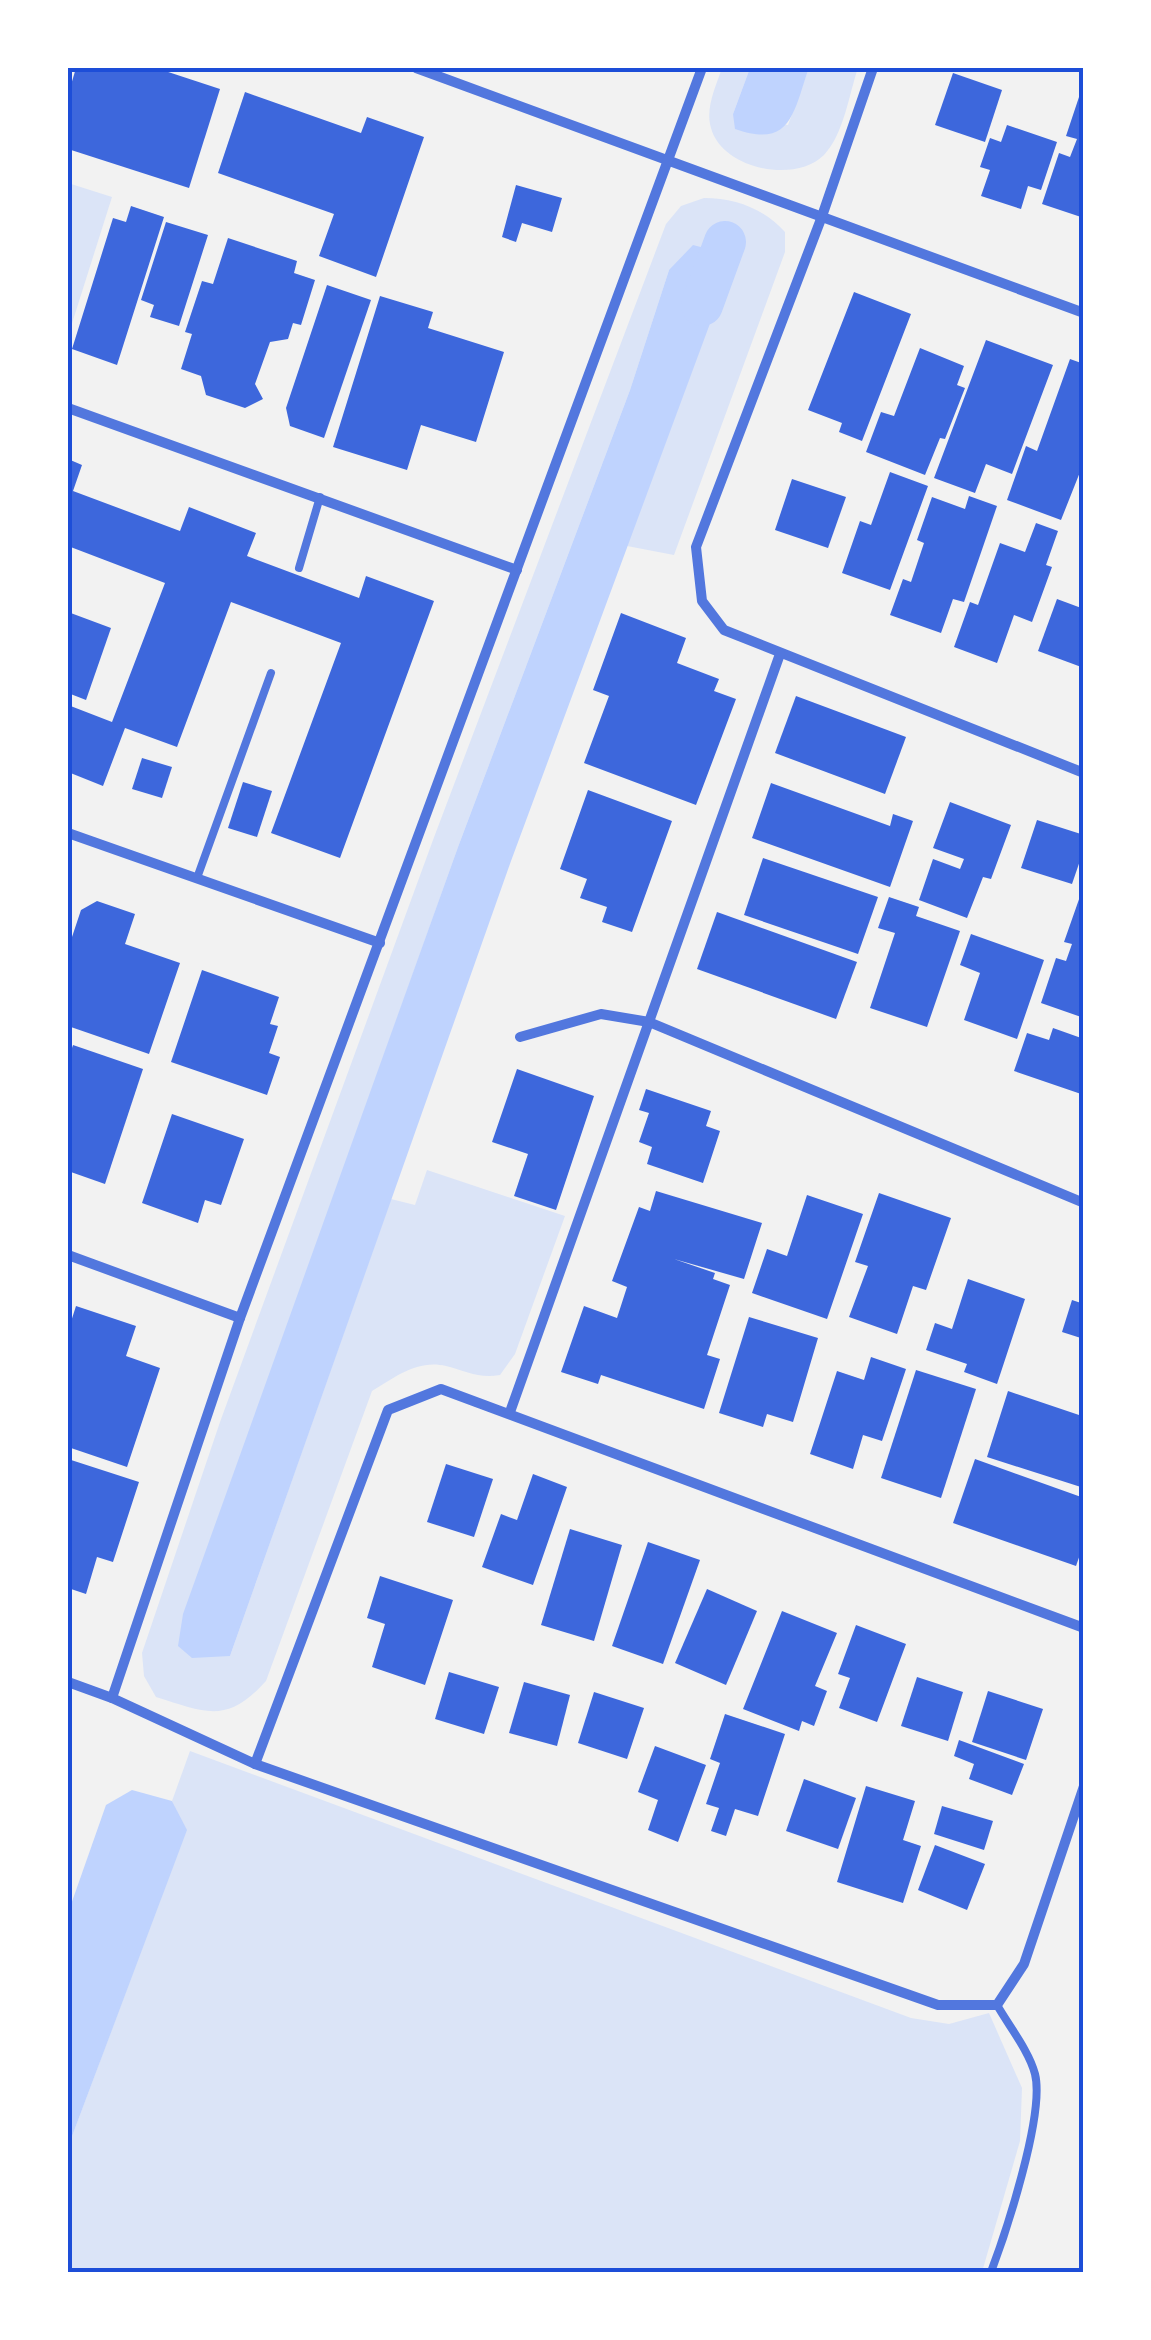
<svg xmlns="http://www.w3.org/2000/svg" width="1151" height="2340" font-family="'PT Sans',sans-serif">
	<rect width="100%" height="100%" fill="#f2f2f2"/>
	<!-- green -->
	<g fill="#dbe4f7">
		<path d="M722 68H750L733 114 788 125 809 68H858C849 94 844 134 824 155 795 184 722 169 711 128 705 108 716 86 722 68Z"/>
		<path d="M68 183 112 197 68 336Z"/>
		<path d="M704 198C736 198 764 209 785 232V252L674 555 627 546 734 256 669 270 630 390 458 847 250 1432 230 1656 391 1199 415 1205 427 1170 565 1216 515 1354 500 1375C479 1379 466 1371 446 1366 418 1359 395 1377 372 1391L266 1681C227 1724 207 1713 156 1697L144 1676 142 1653 220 1422 433 840 666 224 681 206Z"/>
		<path d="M190 1751 911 2018 949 2024 989 2013 1022 2088 1020 2141 982 2272H68V2147L186 1830 172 1801Z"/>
	</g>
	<!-- water -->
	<g fill="#bfd3fe">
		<path d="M750 68H809C793 112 792 149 735 129L733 114Z"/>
		<path d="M693 245 735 256 511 861 230 1656 192 1658 178 1646 183 1614 458 847 630 390 669 270Z"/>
		<path d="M132 1790 172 1801 187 1830 68 2147V1913L106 1805Z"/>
	</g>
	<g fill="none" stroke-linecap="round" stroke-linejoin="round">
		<!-- canal -->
		<path stroke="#bfd3fe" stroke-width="42" d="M702 305 725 242"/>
	</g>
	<!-- building -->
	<g fill="#3d67dc">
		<path d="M76 68H156L220 89 189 188 68 149V95Z"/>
		<path d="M953 73 1002 90 985 142 935 125Z"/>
		<path d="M245 92 361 133 367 117 424 137 376 277 319 256 334 214 218 173Z"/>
		<path d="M1079 97 1084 99V218L1042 204 1059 153 1070 157 1077 139 1066 136Z"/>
		<path d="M1007 125 1057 142 1041 190 1028 186 1021 209 981 196 990 170 980 167 990 138 1001 142Z"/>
		<path d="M516 185 562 198 552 232 522 223 516 242 502 237Z"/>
		<path d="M131 206 164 217 117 365 72 349 113 218 126 222Z"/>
		<path d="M166 222 208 235 179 326 150 317 154 305 141 300Z"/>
		<path d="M228 238 297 261 294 273 315 280 301 325 293 323 288 339 270 342 255 384 263 399 245 408 206 395 201 376 181 369 192 334 185 332 202 281 213 284Z"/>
		<path d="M327 285 371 300 324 438 290 426 286 408Z"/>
		<path d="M854 292 911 314 862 441 839 432 842 423 808 410Z"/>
		<path d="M380 296 433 312 428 328 504 352 476 442 421 425 407 470 333 447Z"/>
		<path d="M986 340 1053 365 1012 474 986 464 975 493 934 478Z"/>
		<path d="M920 348 964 366 957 385 965 388 945 439 940 438 925 475 866 452 881 412 894 416Z"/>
		<path d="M1070 359 1084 364V462L1061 520 1007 500 1026 446 1037 451Z"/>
		<path d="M68 459 82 465 73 491 180 531 189 507 256 533 247 556 359 598 366 576 434 601 340 858 271 833 341 643 231 602 177 747 125 728 103 786 68 772V705L112 722 165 583 68 546Z"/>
		<path d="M890 472 928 486 890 590 842 573 860 521 871 525Z"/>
		<path d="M792 479 846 497 828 548 775 530Z"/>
		<path d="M969 496 997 506 964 602 953 599 941 633 890 615 903 579 911 582 924 543 917 540 932 497 965 509Z"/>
		<path d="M1036 523 1058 531 1046 565 1052 567 1032 622 1014 615 997 663 954 647 970 602 978 605 1000 543 1025 552Z"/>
		<path d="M1057 599 1084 609V668L1038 651Z"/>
		<path d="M68 612 111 628 86 700 68 693Z"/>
		<path d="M621 613 686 638 677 663 719 679 714 691 736 699 696 805 584 763 609 696 593 690Z"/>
		<path d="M796 696 906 737 885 794 775 753Z"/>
		<path d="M142 758 172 767 162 798 132 789Z"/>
		<path d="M243 782 272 791 257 837 228 828Z"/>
		<path d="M771 783 890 826 893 814 913 821 890 887 752 838Z"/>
		<path d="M588 790 672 821 632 932 602 922 607 907 580 898 587 879 560 869Z"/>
		<path d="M950 802 1011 825 991 879 983 877 967 918 919 900 933 859 960 869 964 859 933 848Z"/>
		<path d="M1037 820 1084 835V849L1072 884 1021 868Z"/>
		<path d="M763 858 878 897 858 954 744 915Z"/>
		<path d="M1084 885V1018L1041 1003 1056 958 1066 961 1072 944 1064 942Z"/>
		<path d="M889 897 919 907 916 916 960 931 927 1027 870 1008 895 933 878 928Z"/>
		<path d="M97 901 135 914 125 944 180 963 149 1054 68 1026V949L81 910Z"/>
		<path d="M717 912 857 962 836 1019 697 969Z"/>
		<path d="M971 934 1044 960 1017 1039 964 1020 980 973 960 965Z"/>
		<path d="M202 970 279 997 270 1024 278 1026 269 1053 280 1057 267 1095 171 1062Z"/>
		<path d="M1053 1028 1084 1039V1095L1014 1071 1027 1033 1049 1040Z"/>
		<path d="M73 1045 143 1069 105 1184 68 1171V1060Z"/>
		<path d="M517 1069 594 1096 556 1210 514 1196 528 1154 492 1142Z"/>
		<path d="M646 1089 711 1111 706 1126 720 1131 703 1183 647 1164 652 1147 639 1142 649 1113 639 1110Z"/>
		<path d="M172 1114 244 1139 221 1205 205 1200 198 1223 142 1203Z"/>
		<path d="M656 1191 762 1223 744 1279 674 1259 715 1273 713 1279 730 1285 707 1355 720 1359 704 1409 601 1375 598 1384 561 1372 584 1306 617 1318 627 1287 612 1281 639 1207 650 1211Z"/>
		<path d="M879 1193 951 1218 926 1290 913 1286 897 1334 849 1317 868 1266 855 1262Z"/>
		<path d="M807 1195 863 1214 827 1319 752 1293 767 1249 787 1256Z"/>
		<path d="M968 1279 1025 1299 997 1384 964 1372 967 1364 926 1350 935 1323 952 1329Z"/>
		<path d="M1072 1300 1084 1304V1339L1062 1332Z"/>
		<path d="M76 1306 136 1326 126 1356 160 1368 127 1467 68 1447V1331Z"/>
		<path d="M749 1317 818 1338 793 1422 767 1414 763 1427 719 1413Z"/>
		<path d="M871 1357 906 1369 882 1441 863 1435 853 1469 810 1454 837 1371 864 1380Z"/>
		<path d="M916 1370 976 1389 941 1498 881 1478Z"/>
		<path d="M1008 1391 1082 1416 1080 1425 1084 1426V1488L987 1457Z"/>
		<path d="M68 1459 139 1482 113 1562 97 1557 86 1594 68 1588Z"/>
		<path d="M975 1459 1084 1498V1543L1076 1566 953 1523Z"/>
		<path d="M446 1464 493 1479 474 1537 427 1522Z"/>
		<path d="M533 1474 567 1487 533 1585 482 1567 501 1514 517 1520Z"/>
		<path d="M570 1529 622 1545 594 1641 541 1625Z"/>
		<path d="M648 1542 700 1560 663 1664 612 1646Z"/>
		<path d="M380 1576 453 1600 425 1685 372 1667 385 1624 367 1618Z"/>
		<path d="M707 1589 757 1611 726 1685 675 1663Z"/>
		<path d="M782 1611 837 1633 815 1686 827 1691 814 1726 802 1721 799 1731 743 1709Z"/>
		<path d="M856 1625 906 1644 877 1722 839 1708 850 1678 838 1674Z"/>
		<path d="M449 1672 499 1687 484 1734 435 1719Z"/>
		<path d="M917 1677 963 1692 948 1741 901 1726Z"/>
		<path d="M524 1682 570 1695 557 1746 509 1733Z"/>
		<path d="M988 1691 1043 1709 1026 1760 972 1742Z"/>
		<path d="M594 1692 644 1708 627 1759 578 1743Z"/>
		<path d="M725 1714 785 1734 758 1816 735 1809 726 1836 711 1831 719 1808 706 1804 720 1763 710 1759Z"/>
		<path d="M959 1740 1024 1764 1012 1795 969 1779 974 1764 954 1756Z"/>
		<path d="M655 1746 706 1765 678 1842 648 1830 658 1800 638 1792Z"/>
		<path d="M804 1779 856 1798 838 1849 786 1831Z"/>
		<path d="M866 1786 915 1801 903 1840 921 1846 903 1903 837 1882Z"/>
		<path d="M942 1806 993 1821 984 1850 934 1834Z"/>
		<path d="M935 1845 985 1864 967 1910 918 1890Z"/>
	</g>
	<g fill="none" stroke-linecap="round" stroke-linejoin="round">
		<!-- service -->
		<g stroke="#5277de" stroke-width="8">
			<path d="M299 568 320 497"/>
			<path d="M197 878 271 673"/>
			<path d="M991 2272C1006 2232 1045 2114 1035 2074 1029 2051 1009 2026 997 2005"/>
		</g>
		<!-- minor -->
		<g stroke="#5277de" stroke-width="10">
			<path d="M416 68 1084 313"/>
			<path d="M873 68 821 219 696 547 702 601 724 630 1084 773"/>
			<path d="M68 408 517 570"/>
			<path d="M68 833 380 943"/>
			<path d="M520 1037 601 1014 649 1022 1084 1203"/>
			<path d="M68 1255 240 1318"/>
			<path d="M510 1412 780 654"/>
			<path d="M68 1682 112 1698 255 1764 938 2005H997L1024 1964 1084 1786"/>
			<path d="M112 1698 240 1318 702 68"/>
			<path d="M255 1764 388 1410 441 1389 1084 1628"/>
		</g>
	</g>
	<!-- border -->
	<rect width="1151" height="2340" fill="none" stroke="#ffffff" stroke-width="140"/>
	<rect x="70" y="70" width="1011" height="2200" fill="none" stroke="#1d4ed8" stroke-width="4"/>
</svg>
